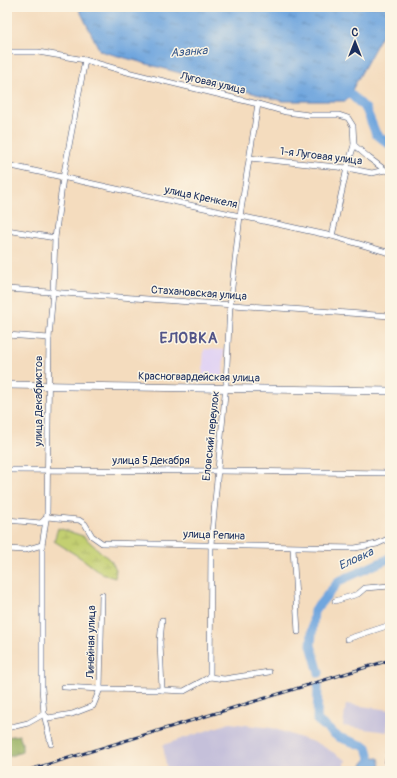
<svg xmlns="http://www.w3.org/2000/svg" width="397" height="778" font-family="Pangolin,sans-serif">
	<defs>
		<pattern id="forest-crowns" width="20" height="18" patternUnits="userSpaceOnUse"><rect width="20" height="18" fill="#9ab263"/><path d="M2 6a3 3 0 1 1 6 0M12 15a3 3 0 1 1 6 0" fill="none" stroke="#7d9155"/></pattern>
		<pattern id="wetland-marsh" width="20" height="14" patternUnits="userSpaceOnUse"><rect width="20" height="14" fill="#c3cf71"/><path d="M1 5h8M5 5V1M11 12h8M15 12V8" fill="none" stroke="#a7b264"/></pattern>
		<pattern id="water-ripples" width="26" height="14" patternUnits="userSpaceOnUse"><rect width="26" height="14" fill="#6fa6de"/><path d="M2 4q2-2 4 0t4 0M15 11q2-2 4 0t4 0" fill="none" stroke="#5a88b7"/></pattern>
	</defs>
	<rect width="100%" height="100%" fill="#fcf5e5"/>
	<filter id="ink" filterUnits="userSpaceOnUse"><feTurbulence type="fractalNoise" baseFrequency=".025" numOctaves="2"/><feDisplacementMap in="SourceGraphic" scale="8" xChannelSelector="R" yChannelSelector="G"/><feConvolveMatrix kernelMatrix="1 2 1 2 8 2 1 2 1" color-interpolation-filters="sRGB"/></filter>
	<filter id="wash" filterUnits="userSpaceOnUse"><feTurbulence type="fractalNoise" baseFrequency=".012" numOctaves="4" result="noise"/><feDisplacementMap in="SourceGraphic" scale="16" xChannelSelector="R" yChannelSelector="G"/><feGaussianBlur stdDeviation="0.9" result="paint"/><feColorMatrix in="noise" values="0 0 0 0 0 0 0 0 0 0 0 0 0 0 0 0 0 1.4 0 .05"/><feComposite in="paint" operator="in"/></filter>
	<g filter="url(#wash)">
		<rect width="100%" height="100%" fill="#f4dcbe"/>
		<!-- built -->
		<path fill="#e2d4f3" d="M204 349 224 350 223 381H202Z"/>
		<!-- industrial -->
		<g fill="#c5c0da">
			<path d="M346 704 390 710 387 732 343 726Z"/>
			<path d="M230 723 272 728 319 744 346 760 343 771H167L163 745Z"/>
		</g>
		<!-- forest -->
		<path fill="url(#forest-crowns)" stroke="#5a7060" d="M19 735 22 743V752L7 757V737Z"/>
		<!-- wetland -->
		<path fill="url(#wetland-marsh)" stroke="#6f7f68" d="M58 528 83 536 111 561 116 569 115 578 102 574 84 560 54 541Z"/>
		<!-- water -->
		<g fill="url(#water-ripples)" stroke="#456a9e">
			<path d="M78 7H390L388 24 346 101H282L100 51Z"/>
			<path d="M370 756 379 758 381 767 379 771H358L364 762Z"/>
		</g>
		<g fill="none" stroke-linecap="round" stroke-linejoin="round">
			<!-- river -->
			<g stroke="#6fa6de" stroke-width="9">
				<path d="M342 86 366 109 376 134 390 145"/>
				<path d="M319 673 311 645 314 611 339 581 388 559 390 557"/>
				<path d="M318 686 317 720 338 737 367 747 373 768 371 771"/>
			</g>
		</g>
	</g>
	<g filter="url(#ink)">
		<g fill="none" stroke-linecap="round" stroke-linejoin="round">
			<!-- street casing -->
			<g stroke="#3c496c" stroke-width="6">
				<g id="street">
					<path d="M7 52H38L85 60 131 73 258 104 286 112 309 115H339L348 118 353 126 354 145 369 158 385 170"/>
					<path d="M249 158 347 168 372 173 385 170 390 172"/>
					<path d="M7 165 332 236 390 253"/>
					<path d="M7 230 55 238"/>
					<path d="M332 236 347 168 354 145"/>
					<path d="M7 289 390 316"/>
					<path d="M7 335 49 338"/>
					<path d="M7 470 217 471 390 473"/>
					<path d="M7 520 41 523 47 517 79 520 85 524 92 536 102 543 355 548 377 544 390 538"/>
					<path d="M293 548 298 632"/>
					<path d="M7 549 25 550 42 545"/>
					<path d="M335 601 358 594 365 588 390 586"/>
					<path d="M347 639 390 625"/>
					<path d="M210 677 211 544 226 384 230 305 240 216 258 104"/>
					<path d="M64 687 100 689 102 595"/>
					<path d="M162 690 160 642 162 620"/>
					<path d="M7 728 28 723 44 714 48 718 72 714 93 706 100 689 162 690 184 691 210 677 224 679 269 672"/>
					<path d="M51 744 44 714 42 688V545L47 514 49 338 53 292 55 238 63 178 85 60"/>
					<path d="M386 771 390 746"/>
				</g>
			</g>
			<!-- secondary casing -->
			<g stroke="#3c496c" stroke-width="8">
				<path id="secondary" d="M7 385 390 391"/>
			</g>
			<!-- street -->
			<use href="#street" stroke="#fff" stroke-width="5"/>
			<!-- secondary -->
			<use href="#secondary" stroke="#fff" stroke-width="7"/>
			<!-- rail casing -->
			<g stroke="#1b2f5e" stroke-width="3">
				<path id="rail" d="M26 771 390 660"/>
			</g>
			<!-- rail -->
			<use href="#rail" stroke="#fcf5e5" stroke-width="1.5" stroke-dasharray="4.5" stroke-linecap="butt"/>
		</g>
	</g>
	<g text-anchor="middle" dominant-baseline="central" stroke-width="3" stroke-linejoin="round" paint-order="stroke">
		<!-- street labels -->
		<g font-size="11" fill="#1b2f5e" stroke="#fcf5e5">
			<text transform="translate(213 83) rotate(13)">Луговая улица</text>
			<text transform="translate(321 156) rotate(7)">1-я Луговая улица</text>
			<text transform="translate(201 197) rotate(12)">улица Кренкеля</text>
			<text transform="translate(199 293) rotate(4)">Стахановская улица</text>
			<text transform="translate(199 377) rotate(1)">Красногвардейская улица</text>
			<text transform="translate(38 401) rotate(-90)">улица Декабристов</text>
			<text transform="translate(211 436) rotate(-84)">Еловский переулок</text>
			<text x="151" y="460">улица 5 Декабря</text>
			<text transform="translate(214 535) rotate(2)">улица Репина</text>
			<text transform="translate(91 642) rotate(-89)">Линейная улица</text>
		</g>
		<!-- water labels -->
		<g font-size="12" font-style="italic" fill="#38598b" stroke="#fcf5e5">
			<text transform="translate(189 52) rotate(-4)">Азанка</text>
			<text transform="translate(356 559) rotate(-25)">Еловка</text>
		</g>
		<!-- district labels -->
		<g font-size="15" font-weight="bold" letter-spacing="1" fill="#525589" stroke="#fcf5e5">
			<text x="189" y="338">ЕЛОВКА</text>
		</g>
	</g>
	<!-- margin -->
	<rect width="397" height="778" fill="none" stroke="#fcf5e5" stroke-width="24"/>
	<!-- north arrow -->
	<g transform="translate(355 42)" stroke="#fcf5e5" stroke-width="3" paint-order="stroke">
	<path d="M0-3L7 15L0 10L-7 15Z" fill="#1b2f5e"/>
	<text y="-6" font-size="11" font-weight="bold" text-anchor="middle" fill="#1b2f5e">С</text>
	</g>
</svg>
